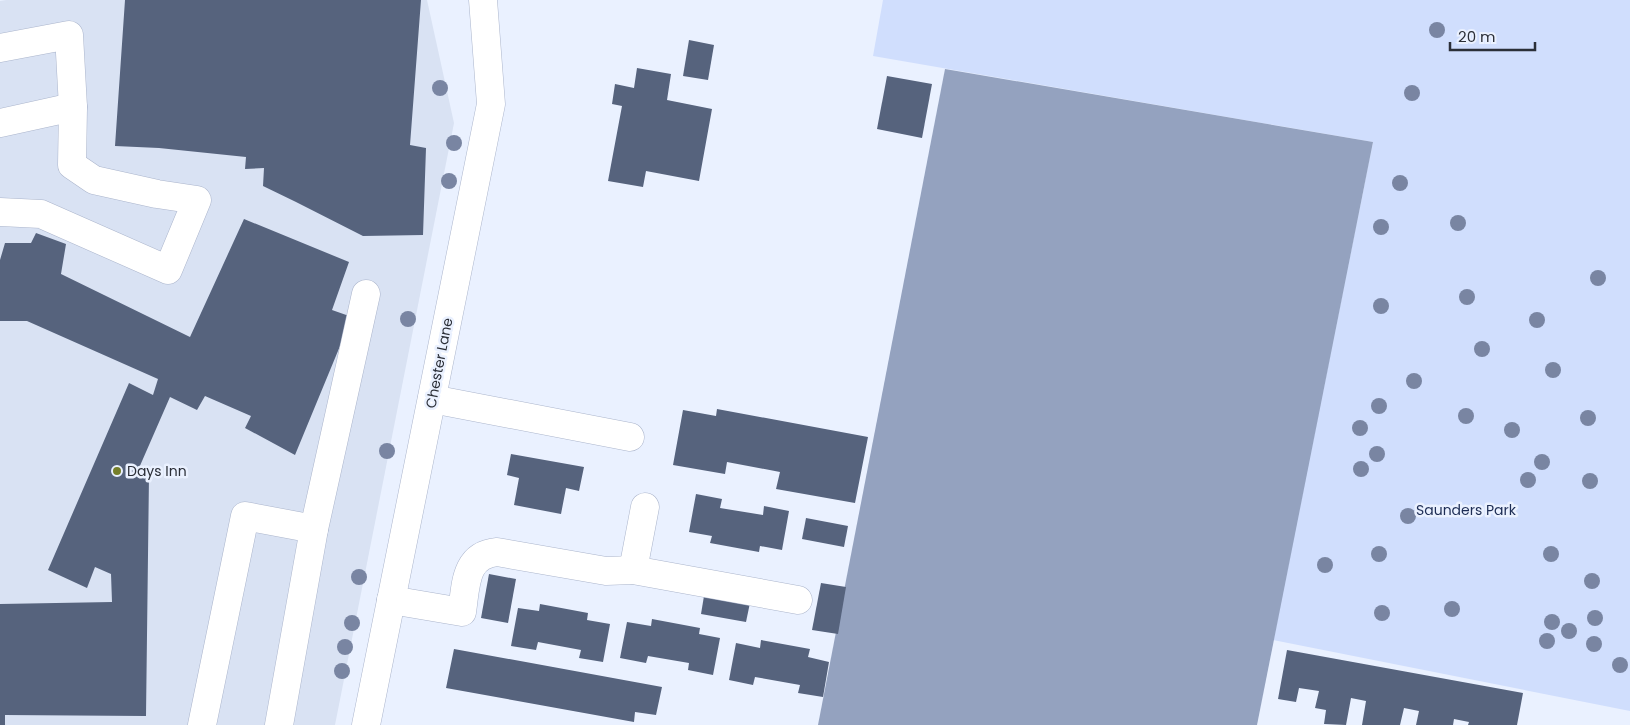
<svg xmlns="http://www.w3.org/2000/svg" width="1630" height="725" font-family="Poppins,sans-serif">
	<rect width="100%" height="100%" fill="#eaf1ff"/>
	<!-- built -->
	<path fill="#d9e2f3" d="M6 0H427L454 123 335 725H0V1Z"/>
	<!-- green -->
	<path fill="#d0defd" d="M883 0H1630V711L1273 640 1373 142 873 56Z"/>
	<!-- water -->
	<path fill="#94a2bf" d="M945 69 1373 142 1257 725H818Z"/>
	<!-- building -->
	<g fill="#56637d">
		<path d="M125 0H421L410 145 426 148 423 235 363 236 296 202 263 186 264 168 245 169 246 157 159 148 115 146Z"/>
		<path d="M689 40 714 45 708 80 683 76Z"/>
		<path d="M637 68 671 74 667 100 712 109 699 181 646 171 643 187 608 181 622 106 612 104 615 84 634 88Z"/>
		<path d="M887 76 932 84 922 138 877 129Z"/>
		<path d="M244 219 349 262 332 310 352 317 295 455 245 428 251 416 205 396 197 410 170 397 139 468 149 475 146 716 5 715V725H0V604L112 602 111 574 95 567 87 588 48 570 129 383 153 395 158 379 27 321H0V260L5 243H31L36 233 66 244 61 274 190 337Z"/>
		<path d="M717 409 868 437 855 503 776 489 780 472 727 462 725 474 673 465 683 410 716 416Z"/>
		<path d="M511 454 584 467 579 491 566 488 561 514 514 505 519 478 507 475Z"/>
		<path d="M696 494 722 499 720 508 763 515 764 506 789 511 782 550 760 546 759 552 710 543 712 536 689 532Z"/>
		<path d="M806 518 848 526 844 547 802 539Z"/>
		<path d="M489 574 516 579 508 623 481 618Z"/>
		<path d="M821 583 846 587 838 634 812 630Z"/>
		<path d="M705 590 751 598 746 622 701 614Z"/>
		<path d="M540 604 588 613 587 620 610 624 603 662 579 658 581 650 538 642 536 650 511 646 518 608 539 611Z"/>
		<path d="M652 619 700 628 699 634 720 638 713 675 688 670 689 663 648 656 646 663 620 658 627 622 651 626Z"/>
		<path d="M761 640 810 649 808 657 829 662 823 697 798 693 800 685 755 677 753 685 729 680 736 643 760 648Z"/>
		<path d="M454 649 662 687 656 715 635 712 634 722 446 688Z"/>
		<path d="M1287 650 1523 693 1517 725H1468L1469 722 1454 719 1453 725H1416L1419 711 1404 708 1400 725H1362L1366 701 1351 698 1346 725 1324 724 1326 710 1315 708 1319 691 1299 688 1296 702 1278 699Z"/>
	</g>
	<g fill="none" stroke-linecap="round" stroke-linejoin="round">
		<!-- minor casing -->
		<g stroke="#abb5cc" stroke-width="29">
			<g id="minor">
				<path d="M0 48 69 35 73 107 72 165 94 180 157 194 197 200 168 270 41 214 0 212"/>
				<path d="M0 123 73 107"/>
				<path d="M432 399 630 437"/>
				<path d="M633 570 645 507"/>
				<path d="M391 600 462 612C466 586 464 555 497 552L606 571 633 570 798 600"/>
				<path d="M202 725 245 516 314 529 366 294"/>
				<path d="M279 725 314 529"/>
				<path d="M366 725 491 104 483 0"/>
			</g>
		</g>
		<!-- minor -->
		<use href="#minor" stroke="#fff" stroke-width="28"/>
	</g>
	<!-- trees -->
	<g fill="#7985a2">
		<circle cx="1437" cy="30" r="8"/>
		<circle cx="440" cy="88" r="8"/>
		<circle cx="1412" cy="93" r="8"/>
		<circle cx="454" cy="143" r="8"/>
		<circle cx="449" cy="181" r="8"/>
		<circle cx="1400" cy="183" r="8"/>
		<circle cx="1458" cy="223" r="8"/>
		<circle cx="1381" cy="227" r="8"/>
		<circle cx="1598" cy="278" r="8"/>
		<circle cx="1467" cy="297" r="8"/>
		<circle cx="1381" cy="306" r="8"/>
		<circle cx="408" cy="319" r="8"/>
		<circle cx="1537" cy="320" r="8"/>
		<circle cx="1482" cy="349" r="8"/>
		<circle cx="1553" cy="370" r="8"/>
		<circle cx="1414" cy="381" r="8"/>
		<circle cx="1379" cy="406" r="8"/>
		<circle cx="1466" cy="416" r="8"/>
		<circle cx="1588" cy="418" r="8"/>
		<circle cx="1360" cy="428" r="8"/>
		<circle cx="1512" cy="430" r="8"/>
		<circle cx="387" cy="451" r="8"/>
		<circle cx="1377" cy="454" r="8"/>
		<circle cx="1542" cy="462" r="8"/>
		<circle cx="1361" cy="469" r="8"/>
		<circle cx="1528" cy="480" r="8"/>
		<circle cx="1590" cy="481" r="8"/>
		<circle cx="1408" cy="516" r="8"/>
		<circle cx="1379" cy="554" r="8"/>
		<circle cx="1551" cy="554" r="8"/>
		<circle cx="1325" cy="565" r="8"/>
		<circle cx="359" cy="577" r="8"/>
		<circle cx="1592" cy="581" r="8"/>
		<circle cx="1452" cy="609" r="8"/>
		<circle cx="1382" cy="613" r="8"/>
		<circle cx="1595" cy="618" r="8"/>
		<circle cx="1552" cy="622" r="8"/>
		<circle cx="352" cy="623" r="8"/>
		<circle cx="1569" cy="631" r="8"/>
		<circle cx="1547" cy="641" r="8"/>
		<circle cx="1594" cy="644" r="8"/>
		<circle cx="345" cy="647" r="8"/>
		<circle cx="1620" cy="665" r="8"/>
		<circle cx="342" cy="671" r="8"/>
	</g>
	<!-- markers -->
	<circle fill="#767f2b" stroke="#eaf1ff" stroke-width="2" cx="117" cy="471" r="5"/>
	<g text-anchor="middle" dominant-baseline="central" stroke-width="5" stroke-linejoin="round" paint-order="stroke">
		<!-- street labels -->
		<g font-size="14" fill="#2b2f38" stroke="#eaf1ff">
			<text transform="translate(439 363) rotate(-79)">Chester Lane</text>
		</g>
		<!-- poi labels -->
		<g font-size="14" fill="#2b2f38" stroke="#eaf1ff" text-anchor="start">
			<text x="127" y="471">Days Inn</text>
		</g>
		<!-- park labels -->
		<g font-size="14" fill="#1d2d55" stroke="#eaf1ff">
			<text x="1466" y="510">Saunders Park</text>
		</g>
	</g>
	<!-- scale -->
	<path d="M1450 42v8h85v-8" fill="none" stroke="#2b2f38" stroke-width="2.5"/>
	<text x="1458" y="42" font-size="15" fill="#2b2f38" stroke="#eaf1ff" stroke-width="4" paint-order="stroke">20 m</text>
</svg>
